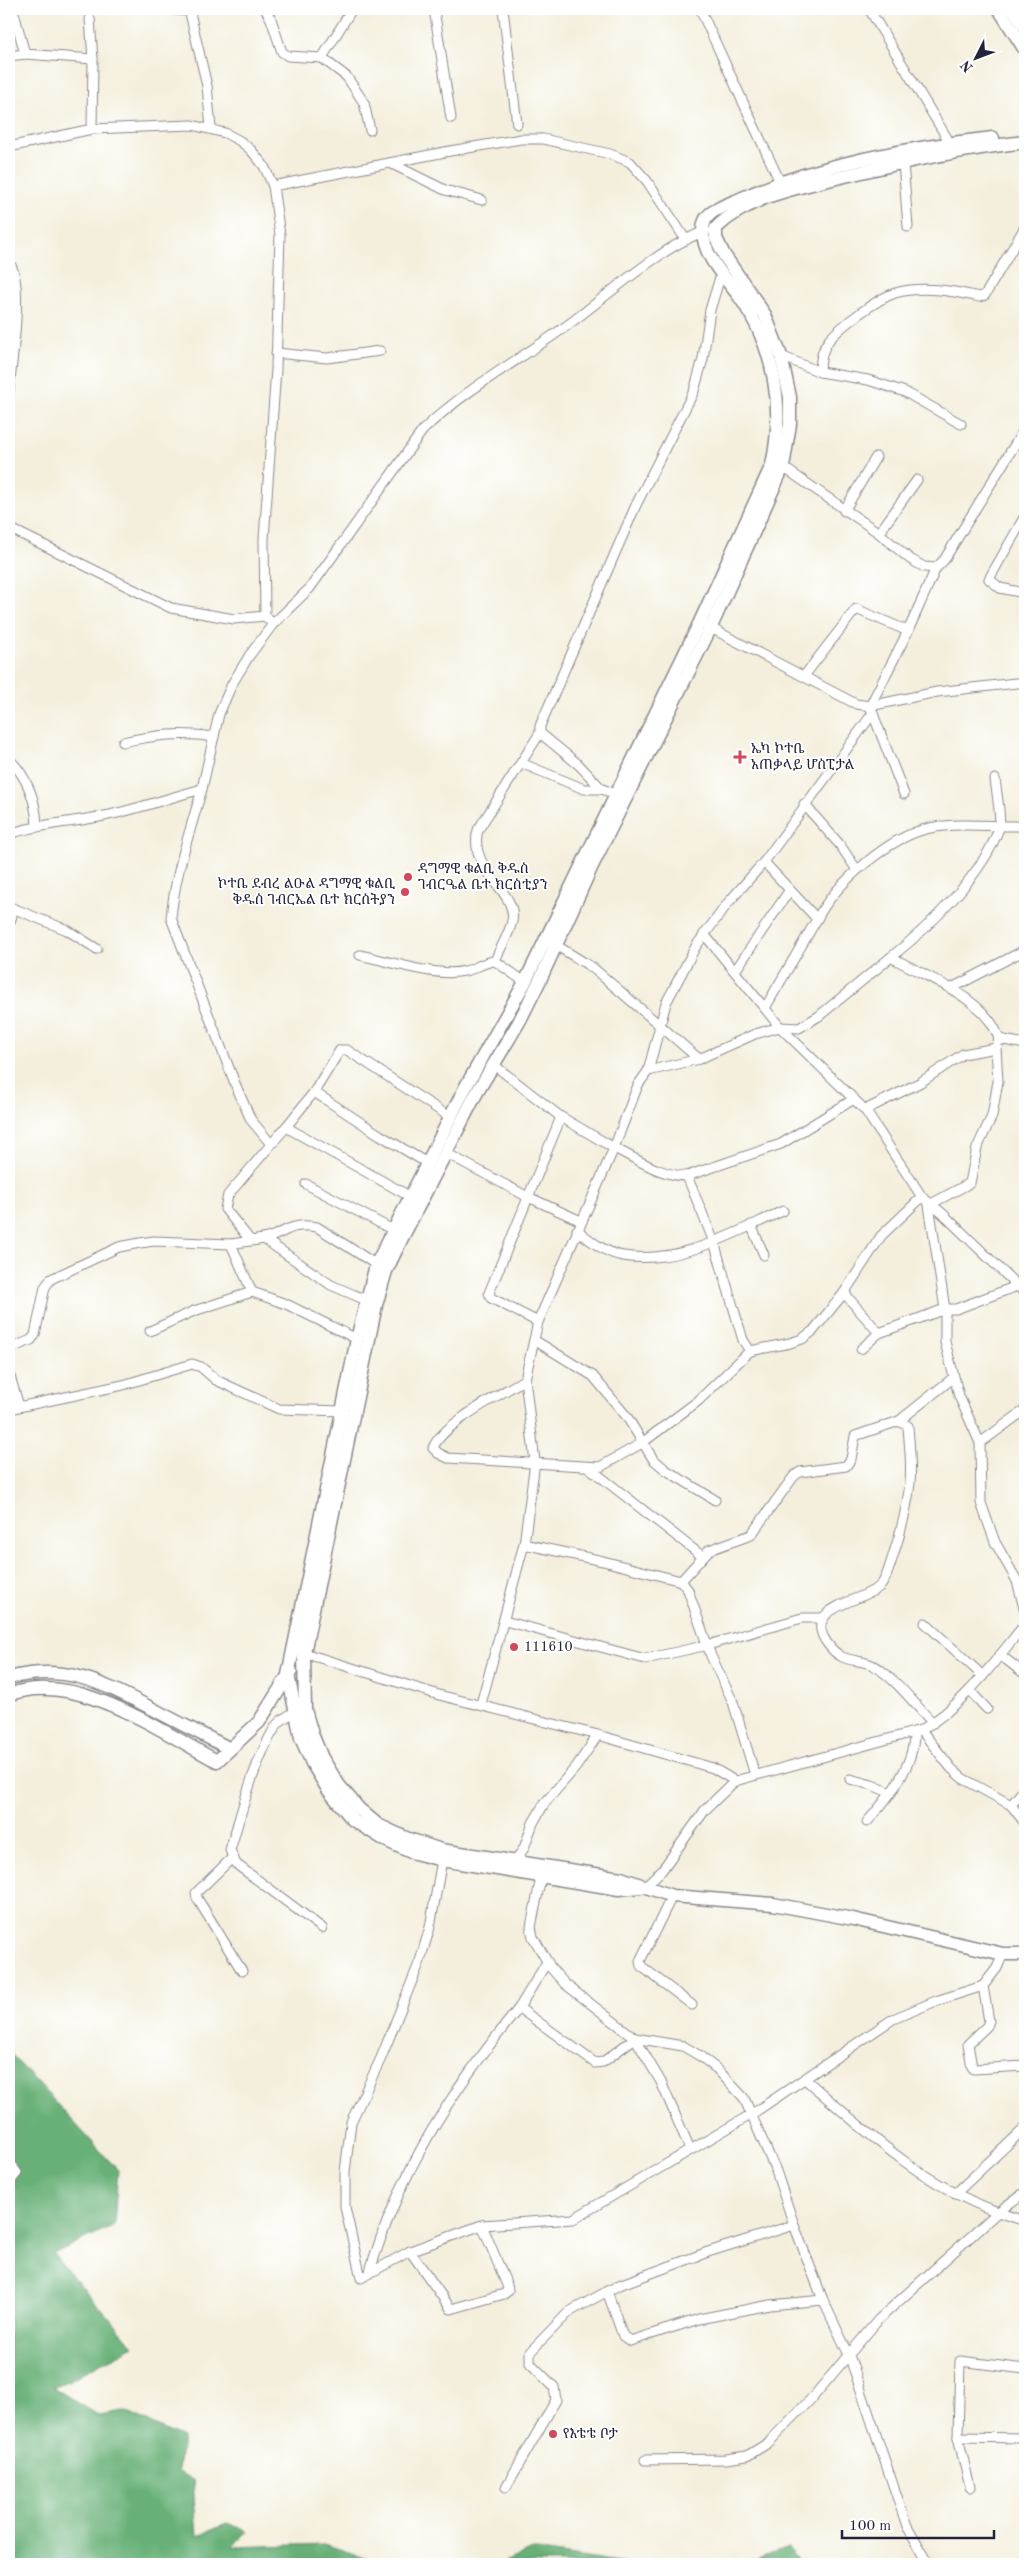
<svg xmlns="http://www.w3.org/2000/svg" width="1034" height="2573" font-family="'Old Standard TT','Noto Serif Ethiopic',serif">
	<rect width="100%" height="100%" fill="#fff"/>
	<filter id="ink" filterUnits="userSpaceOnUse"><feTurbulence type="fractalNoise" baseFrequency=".02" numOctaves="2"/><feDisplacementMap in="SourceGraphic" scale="10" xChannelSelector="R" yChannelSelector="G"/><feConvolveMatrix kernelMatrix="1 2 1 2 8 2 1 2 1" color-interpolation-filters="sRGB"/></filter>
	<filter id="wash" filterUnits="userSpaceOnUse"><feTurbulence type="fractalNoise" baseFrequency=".0096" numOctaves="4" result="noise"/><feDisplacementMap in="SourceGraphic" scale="20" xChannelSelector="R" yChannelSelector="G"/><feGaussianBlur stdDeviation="1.12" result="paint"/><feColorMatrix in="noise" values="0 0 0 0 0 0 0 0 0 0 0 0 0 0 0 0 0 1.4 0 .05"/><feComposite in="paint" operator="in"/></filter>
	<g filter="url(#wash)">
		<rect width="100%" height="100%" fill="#f4efdd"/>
		<!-- forest -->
		<g fill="#67b077" stroke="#446959">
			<path d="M9 2052 118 2170 114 2225 53 2254 134 2346 54 2388 98 2415 124 2411 182 2438 178 2471 193 2481 197 2536 229 2523 247 2532 232 2547 324 2544 381 2564H9Z"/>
			<path d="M788 2548 800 2564H744Z"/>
			<path d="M534 2550 626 2564H497Z"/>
		</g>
	</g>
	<g filter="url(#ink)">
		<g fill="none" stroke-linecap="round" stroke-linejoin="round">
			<!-- street casing -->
			<g stroke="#8b888c" stroke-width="11">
				<g id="street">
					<path d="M13 9 25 54"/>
					<path d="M168 9 187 11 190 13 207 86 211 128"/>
					<path d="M265 9 271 19 282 52 288 56 322 58 347 77 364 103 370 130"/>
					<path d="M434 9 451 118"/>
					<path d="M503 9 517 124"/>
					<path d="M700 9 780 182"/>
					<path d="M869 9 950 143"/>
					<path d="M90 19 93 59 92 129"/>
					<path d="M9 56 25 54 93 59"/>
					<path d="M322 58 352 9"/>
					<path d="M9 147 92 129 192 125 225 133 240 141 251 150 264 166 273 186 280 235 276 369 264 539 265 616 273 624"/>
					<path d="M903 162 908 227"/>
					<path d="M390 163 445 190 482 200"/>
					<path d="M273 186 450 151 521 139H543L610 154 630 162 647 181 686 240"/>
					<path d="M9 263C25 278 11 367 9 390"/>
					<path d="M276 353 327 358 380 351"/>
					<path d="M781 356 820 372 868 380 905 392 961 424"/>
					<path d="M820 372C820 361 822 349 829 340 842 325 877 299 895 293 922 285 953 291 979 297L985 295 1025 227"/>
					<path d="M783 467 879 533 910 559 924 567 936 568 944 560 1025 428"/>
					<path d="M844 511 876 457"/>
					<path d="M1025 516 989 579 1000 588 1025 593"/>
					<path d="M9 528 171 608 234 619 265 616"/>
					<path d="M879 533 917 480"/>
					<path d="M707 626 856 704 870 706 937 692 1025 682"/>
					<path d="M804 676 856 609 908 631"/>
					<path d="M123 742C154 735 182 732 214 737"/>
					<path d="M9 759C27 776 36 801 37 825"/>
					<path d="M521 763 584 789H602"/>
					<path d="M202 789C190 832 175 873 171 918L236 1086 251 1120 271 1144"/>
					<path d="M904 794 870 706 908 631 936 568"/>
					<path d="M621 796 602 789 579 765 540 733V726L636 505 694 391 703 359 710 310 721 274"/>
					<path d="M804 804 840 845 857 870"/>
					<path d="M9 834C39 824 68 823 99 817 134 811 167 798 202 789L219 714 232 684 249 656 273 624 310 588 423 430C465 389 518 361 565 327 605 298 661 246 706 231"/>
					<path d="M764 862 873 713"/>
					<path d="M9 905 12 916 9 924"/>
					<path d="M10 907 67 930 97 949"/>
					<path d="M704 934 780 1027 865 1110 922 1197 942 1213 1025 1293"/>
					<path d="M554 944 593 968 699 1059 755 1034 780 1027 799 1028 819 1016 891 957C924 976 988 999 999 1039L1025 1044"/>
					<path d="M360 955C389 961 437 978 465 971 476 969 482 962 495 961L525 982"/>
					<path d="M891 957C928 928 984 874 999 828 1002 819 996 790 995 779"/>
					<path d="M495 961C500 948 509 935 512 921 519 892 467 870 478 830L540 733"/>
					<path d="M735 971 789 891"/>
					<path d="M952 988 1025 950"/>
					<path d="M765 1008 817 919"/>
					<path d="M999 1039 996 1048 998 1081 992 1116 977 1148 970 1183 929 1205 945 1309V1342L959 1396 980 1443 981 1503 995 1542 1017 1581 1025 1612"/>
					<path d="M494 1065 561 1117 614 1148 638 1085 648 1071 666 1003 696 946 728 903 764 862 817 919C835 884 890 836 930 828 961 822 994 827 1025 826"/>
					<path d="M648 1071 699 1059"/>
					<path d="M314 1092 380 1135 427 1163"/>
					<path d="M865 1110 921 1082 963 1054 996 1048"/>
					<path d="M286 1127 409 1196"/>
					<path d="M446 1153 526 1196 581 1221"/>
					<path d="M306 1184 393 1230"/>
					<path d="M751 1225 764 1255"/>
					<path d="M577 1230C591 1241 605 1253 623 1256 680 1265 733 1233 783 1211"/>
					<path d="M264 1239 331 1285 366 1300"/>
					<path d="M250 1240 225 1209 228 1195 286 1127 314 1092 340 1050H347L450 1117"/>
					<path d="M231 1244C242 1242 253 1241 263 1239 287 1234 287 1222 317 1227L380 1267"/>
					<path d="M844 1293 879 1333 861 1349"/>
					<path d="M538 1322 491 1298 489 1293 561 1117"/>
					<path d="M150 1331 194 1311 252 1292"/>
					<path d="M879 1333 945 1309H956L1017 1286"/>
					<path d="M534 1340 593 1376 627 1417 653 1459 666 1470 715 1500"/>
					<path d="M9 1349 31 1340 35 1335 45 1287 51 1279 119 1247 140 1243 154 1241 231 1244 252 1292 286 1304 357 1339"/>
					<path d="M750 1351 743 1340 714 1242 687 1176 781 1144 854 1099"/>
					<path d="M9 1373 19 1406"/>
					<path d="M525 1379C502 1394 442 1424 433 1448L438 1453 448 1458 600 1467 642 1443 698 1401 750 1351 790 1343 802 1339 813 1331 844 1293 881 1236 922 1197"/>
					<path d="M9 1409 123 1385 192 1364 201 1367 216 1380 279 1409 342 1411"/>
					<path d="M899 1421 953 1378"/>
					<path d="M980 1443 1025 1410"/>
					<path d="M588 1467 702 1556"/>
					<path d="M524 1544 603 1561 681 1581"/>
					<path d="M505 1621 645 1659 708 1645 802 1618H824"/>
					<path d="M925 1623 983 1676"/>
					<path d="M304 1653 439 1695 598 1735 713 1768 735 1781"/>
					<path d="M1000 1655 1025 1674"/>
					<path d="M970 1691 987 1709"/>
					<path d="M481 1704 524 1544 535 1462 525 1379 534 1340 538 1322 614 1148C637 1159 661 1176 687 1176"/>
					<path d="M294 1712C288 1716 280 1720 276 1726 254 1761 242 1811 230 1850L236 1864 322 1928"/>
					<path d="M921 1730 951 1768 962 1778 1011 1805"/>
					<path d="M755 1775 733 1702 711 1656 688 1590 681 1581 709 1550 751 1535 794 1476 800 1472 846 1466 851 1459 855 1436 899 1421 908 1426C909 1444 912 1464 910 1483 907 1508 901 1532 893 1556 890 1565 887 1577 882 1584 867 1602 800 1605 827 1643 844 1667 859 1656 876 1667 898 1681 915 1705 933 1723"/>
					<path d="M850 1779 872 1785 891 1793"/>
					<path d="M1025 1788 1011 1805 1025 1823"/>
					<path d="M867 1822C888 1798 915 1766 914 1732"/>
					<path d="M232 1858 196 1893 197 1898 242 1971"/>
					<path d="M442 1860 430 1927 420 1961 381 2058 351 2122 345 2172V2207L361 2278 410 2251 482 2225 573 2219 752 2114 893 2019 936 2001 983 1986"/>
					<path d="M516 1860 524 1848 533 1823 544 1804 576 1767 598 1735"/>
					<path d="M541 1877 531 1927 533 1937 551 1968 565 1984 635 2038 683 2046 700 2056 717 2069 744 2098 776 2171 794 2225 823 2300 849 2355 907 2526 929 2564"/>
					<path d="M644 1887 662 1870 705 1810 735 1781 921 1730C964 1705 994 1662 1025 1624"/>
					<path d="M672 1896 640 1961 641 1966 692 2005"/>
					<path d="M1003 1954 997 1968 983 1986 989 2021 987 2026 968 2044 972 2067 974 2069 1025 2066"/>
					<path d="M547 1962 519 2008 595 2063 603 2062 635 2038 661 2082 690 2149"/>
					<path d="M805 2079C865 2131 922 2185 998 2212L1025 2192"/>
					<path d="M9 2162 17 2173 9 2183"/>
					<path d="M955 2194 1025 2128"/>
					<path d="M410 2251 451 2309 504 2294 508 2291 507 2285 482 2225"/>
					<path d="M369 2274C400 2170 451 2091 519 2008"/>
					<path d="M607 2291 623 2336 630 2341 699 2319 770 2305 823 2300"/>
					<path d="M958 2437 1025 2438"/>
					<path d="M645 2460 726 2459 747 2456 768 2443 813 2397 879 2319 998 2212 1025 2221"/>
					<path d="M506 2487 556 2400 554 2387 530 2363V2352L569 2312 619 2285 708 2252 794 2225"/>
					<path d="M970 2487 958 2437 960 2361 1025 2369"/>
				</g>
			</g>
			<!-- secondary casing -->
			<g stroke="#8b888c" stroke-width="15">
				<g id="secondary">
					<path d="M999 9 1025 50"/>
					<path d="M1025 142C964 149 905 161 845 176 800 187 750 195 716 228V238L724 255 765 315 781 356 790 397V424L783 467 711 627 592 866 540 980 519 1022 476 1094 402 1238 386 1271 376 1305 304 1653 305 1710 312 1734 322 1758 338 1784 359 1809 378 1825 406 1838 441 1850 621 1878 672 1896 773 1904 853 1919 1003 1954H1025"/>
					<path d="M9 1678C66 1663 102 1683 151 1708 177 1722 204 1735 230 1749"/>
					<path d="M9 1695C74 1669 160 1731 217 1761L259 1722 291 1671"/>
					<path d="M641 1887 619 1889 442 1860 411 1852 385 1840 353 1820 329 1791 312 1763 301 1738 288 1675 357 1339 376 1265 465 1088 525 982 700 622 772 465C785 407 774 345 739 296 725 277 703 256 703 231 703 225 705 218 710 214 718 207 731 203 740 199 815 165 912 147 993 138"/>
				</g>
			</g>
			<!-- primary casing -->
			<g stroke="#8b888c" stroke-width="18">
				<path id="primary" d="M1015 9 1025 25"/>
			</g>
			<!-- street -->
			<use href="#street" stroke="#fff" stroke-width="9"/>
			<!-- secondary -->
			<use href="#secondary" stroke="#fff" stroke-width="12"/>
			<!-- primary -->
			<use href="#primary" stroke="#fff" stroke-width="15"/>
		</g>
	</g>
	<!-- markers -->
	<g fill="#d1495b" stroke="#fff" stroke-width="2">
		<path d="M737.5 749.5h5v5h5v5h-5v5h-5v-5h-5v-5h5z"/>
		<circle cx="408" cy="877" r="5"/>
		<circle cx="405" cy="892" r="5"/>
		<circle cx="514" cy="1647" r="5"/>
		<circle cx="553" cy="2434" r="5"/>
	</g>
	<g text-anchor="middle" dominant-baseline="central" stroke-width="4" stroke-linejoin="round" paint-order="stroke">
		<!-- poi labels -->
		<g font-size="14" fill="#22223b" stroke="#fff" text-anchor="start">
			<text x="751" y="749">ኤካ ኮተቤ<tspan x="751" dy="16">አጠቃላይ ሆስፒታል</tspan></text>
			<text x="418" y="869">ዳግማዊ ቁልቢ ቅዱስ<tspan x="418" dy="16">ገብርዔል ቤተ ክርስቲያን</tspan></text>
			<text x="395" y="884" text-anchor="end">ኮተቤ ደብረ ልዑል ዳግማዊ ቁልቢ<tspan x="395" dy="16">ቅዱስ ገብርኤል ቤተ ክርስትያን</tspan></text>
			<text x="524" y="1647">111610</text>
			<text x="563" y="2434">የእቴቴ ቦታ</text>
		</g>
	</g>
	<!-- margin -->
	<rect width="1034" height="2573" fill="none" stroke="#fff" stroke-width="30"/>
	<!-- north arrow -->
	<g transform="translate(976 58) rotate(228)" stroke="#ffffff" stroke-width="4" paint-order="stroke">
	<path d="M0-4L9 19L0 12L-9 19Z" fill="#22223b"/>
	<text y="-8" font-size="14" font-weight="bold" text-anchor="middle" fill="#22223b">N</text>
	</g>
	<!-- scale -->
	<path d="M842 2530v8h152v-8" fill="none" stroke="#22223b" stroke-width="2.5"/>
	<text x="849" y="2530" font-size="15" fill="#22223b" stroke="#ffffff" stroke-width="4" paint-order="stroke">100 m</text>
</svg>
